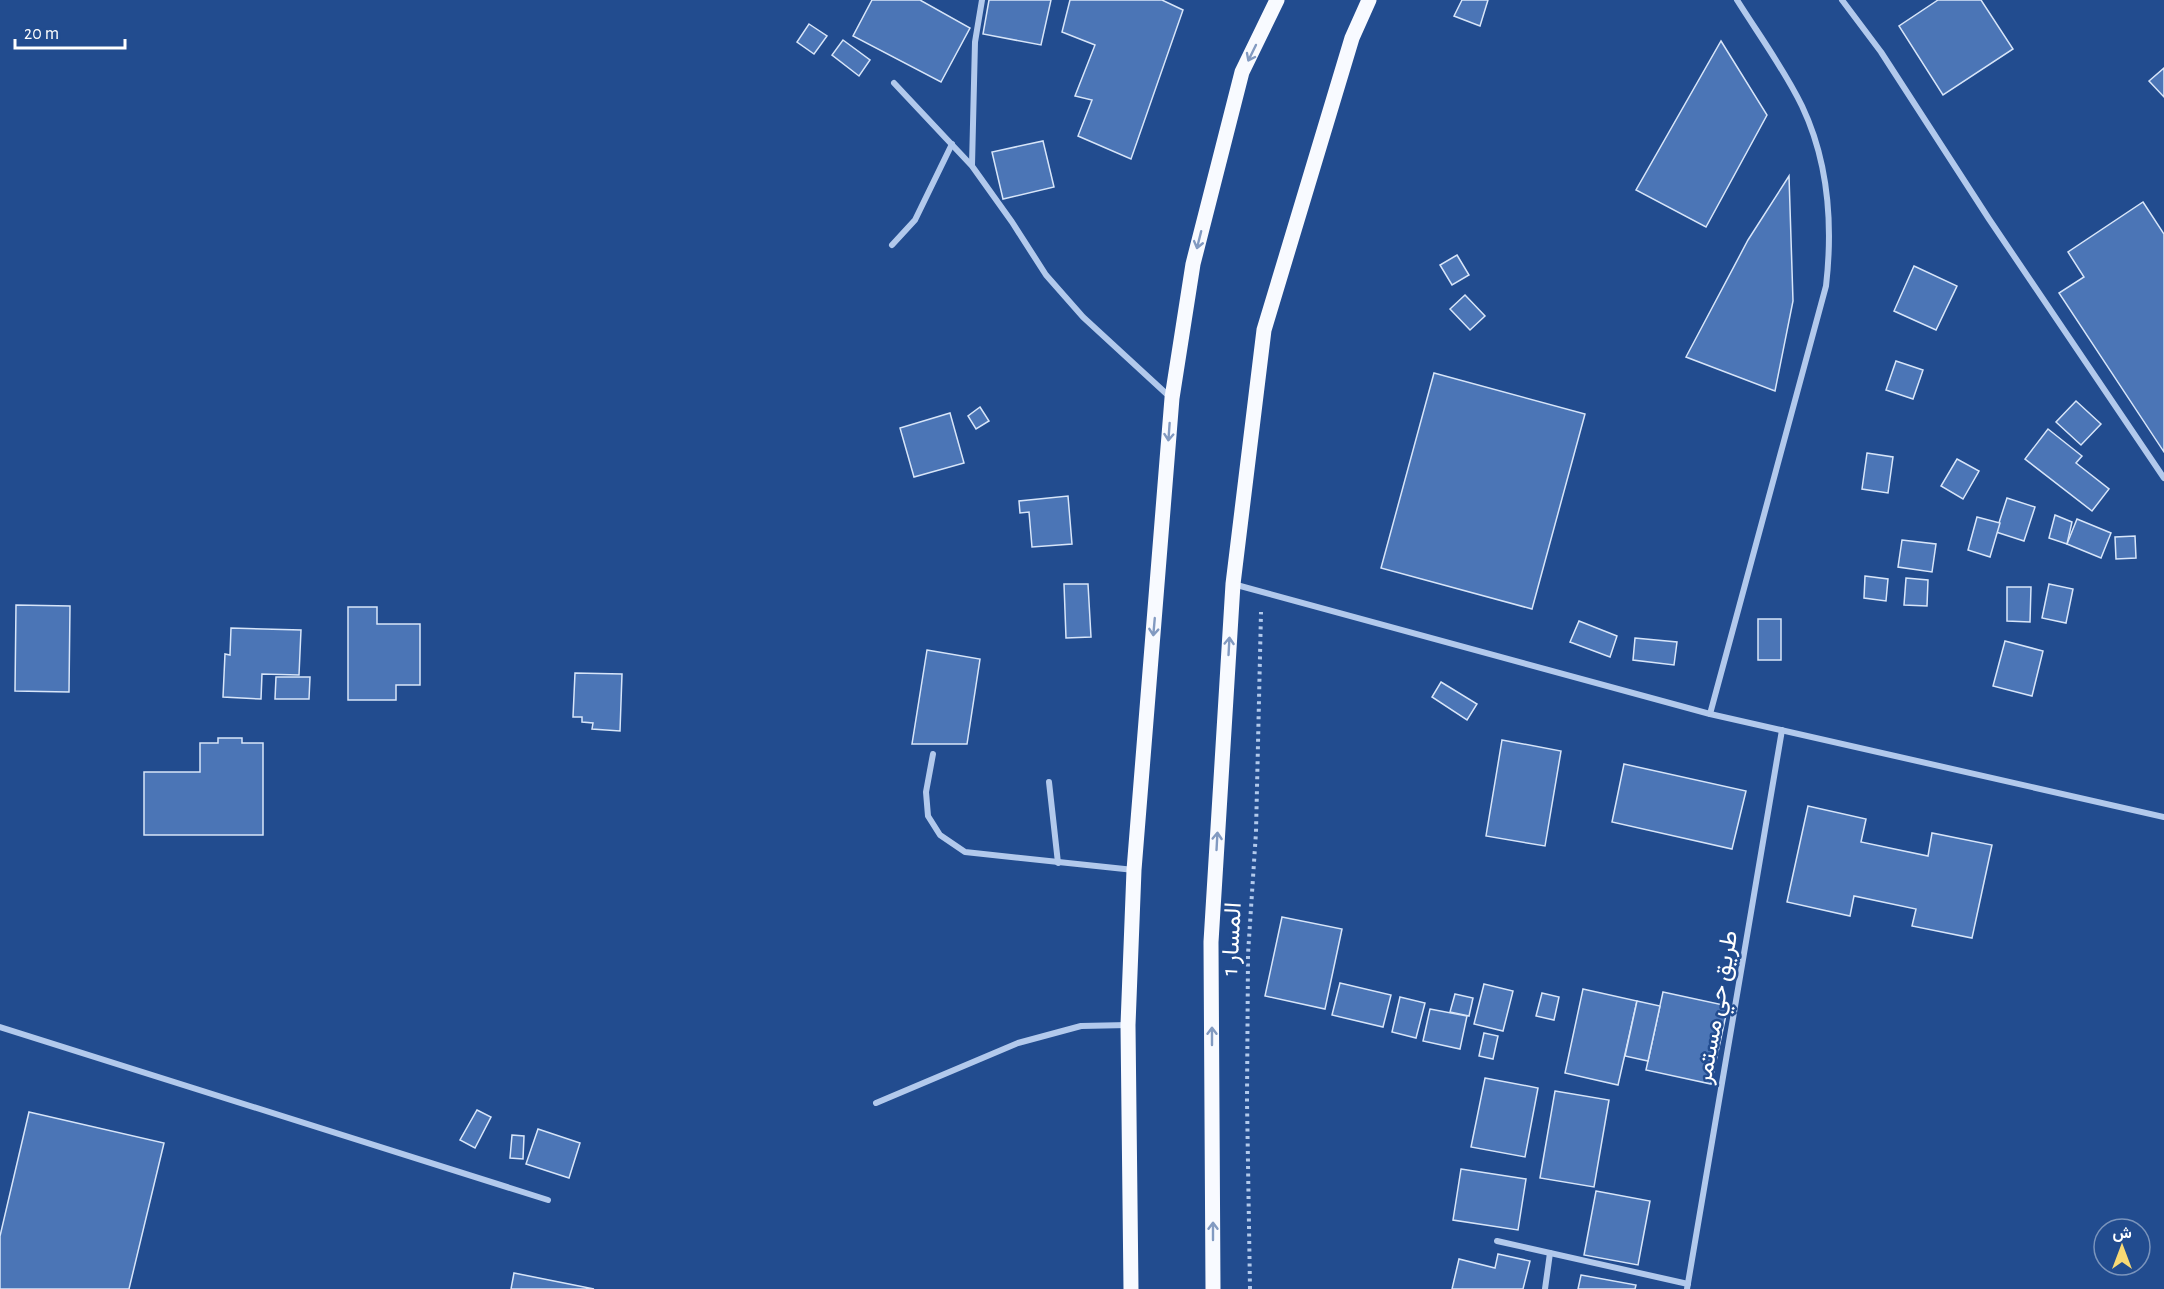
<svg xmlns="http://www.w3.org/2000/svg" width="2164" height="1289" font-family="'Alegreya Sans',Vazirmatn,sans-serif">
	<rect width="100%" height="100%" fill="#224c8f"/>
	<!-- building -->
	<g fill="#4b75b6" stroke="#d7e5f9" stroke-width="1.5">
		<path d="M872 0H920L970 28 941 82 853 36Z"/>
		<path d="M989 0H1051L1041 45 983 34Z"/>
		<path d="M1070 0H1162L1183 10 1131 159 1078 136 1092 100 1075 96 1095 45 1062 32Z"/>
		<path d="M1462 0H1488L1480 26 1454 16Z"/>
		<path d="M1938 0H1981L2013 49 1943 95 1899 26Z"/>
		<path d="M809 24 827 36 814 54 797 42Z"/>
		<path d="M843 40 870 60 859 76 832 55Z"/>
		<path d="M1721 41 1767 115 1706 227 1636 190Z"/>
		<path d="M2164 68V97L2149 81Z"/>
		<path d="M1043 141 1054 187 1003 199 992 152Z"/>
		<path d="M1789 176 1793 301 1775 391 1686 357 1748 240Z"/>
		<path d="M2143 202 2164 234V452L2059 293 2084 277 2068 252Z"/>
		<path d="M1457 255 1469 275 1452 285 1440 265Z"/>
		<path d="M1914 266 1957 286 1936 330 1894 311Z"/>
		<path d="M1465 295 1485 316 1470 330 1450 309Z"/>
		<path d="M1896 361 1923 370 1913 399 1886 390Z"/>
		<path d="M1434 373 1585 414 1532 609 1381 568Z"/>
		<path d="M2076 401 2101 424 2081 445 2056 422Z"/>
		<path d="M980 407 989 421 976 429 968 416Z"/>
		<path d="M950 413 964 463 914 477 900 428Z"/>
		<path d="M2048 429 2082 456 2076 463 2109 489 2092 511 2025 459Z"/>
		<path d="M1867 453 1893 457 1888 493 1862 489Z"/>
		<path d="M1957 459 1979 471 1963 499 1941 486Z"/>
		<path d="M1068 496 1072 544 1032 547 1029 512 1020 513 1019 501Z"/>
		<path d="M2007 498 2035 507 2024 541 1996 532Z"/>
		<path d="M2055 515 2072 522 2067 544 2049 538Z"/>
		<path d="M1977 517 2000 523 1990 557 1968 550Z"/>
		<path d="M2077 519 2111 533 2101 558 2067 544Z"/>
		<path d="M2135 536 2136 558 2116 559 2115 537Z"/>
		<path d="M1902 540 1936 544 1932 572 1898 567Z"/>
		<path d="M1865 576 1888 579 1886 601 1864 598Z"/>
		<path d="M1906 578 1928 580 1927 606 1904 605Z"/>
		<path d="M1064 584H1088L1091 637 1066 638Z"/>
		<path d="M2049 584 2073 589 2066 623 2042 618Z"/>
		<path d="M2007 587H2031L2030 622 2007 621Z"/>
		<path d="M16 605 70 606 69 692 15 691Z"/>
		<path d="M348 607H377V624H420V685H396V700H348Z"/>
		<rect x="1758" y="619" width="23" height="41"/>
		<path d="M1579 621 1617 636 1610 657 1570 642Z"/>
		<path d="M231 628 301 630 299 675 262 674 261 699 223 697 225 654 230 655Z"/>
		<path d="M1635 638 1677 642 1674 665 1633 660Z"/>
		<path d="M2005 641 2043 651 2032 696 1993 686Z"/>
		<path d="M927 650 980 659 967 744H912Z"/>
		<path d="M575 673 622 674 620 731 592 729 593 723 582 722V717H573Z"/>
		<path d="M276 677H310L309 699H275Z"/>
		<path d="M1441 682 1477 704 1467 720 1432 697Z"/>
		<path d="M218 738H242V743H263V835H144V772H200V743H218Z"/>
		<path d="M1502 740 1561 751 1545 846 1486 836Z"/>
		<path d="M1624 764 1746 791 1732 849 1612 822Z"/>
		<path d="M1808 806 1866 819 1861 842 1928 856 1932 833 1992 845 1972 938 1912 926 1916 909 1854 896 1850 916 1787 902Z"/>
		<path d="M1282 917 1342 929 1325 1009 1265 996Z"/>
		<path d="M1340 983 1391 995 1383 1027 1332 1015Z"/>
		<path d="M1484 984 1513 991 1503 1031 1474 1024Z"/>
		<path d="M1583 989 1637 1001 1618 1085 1565 1073Z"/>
		<path d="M1663 992 1728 1006 1711 1084 1646 1070Z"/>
		<path d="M1542 993 1559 997 1554 1020 1536 1016Z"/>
		<path d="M1455 994 1473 998 1469 1016 1450 1012Z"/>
		<path d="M1400 997 1425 1003 1416 1038 1392 1032Z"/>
		<path d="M1637 1001 1660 1006 1648 1061 1625 1056Z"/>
		<path d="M1430 1009 1467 1016 1460 1049 1423 1041Z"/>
		<path d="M1484 1033 1498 1036 1493 1059 1479 1056Z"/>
		<path d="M1485 1078 1538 1088 1525 1157 1471 1147Z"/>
		<path d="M1555 1091 1609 1100 1594 1187 1540 1178Z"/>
		<path d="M477 1110 491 1117 475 1148 460 1140Z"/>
		<path d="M29 1112 164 1143 129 1289H0V1236Z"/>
		<path d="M538 1129 580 1143 569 1178 526 1164Z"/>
		<path d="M512 1135 524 1136 523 1159 510 1158Z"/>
		<path d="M1461 1169 1526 1179 1518 1230 1453 1220Z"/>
		<path d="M1596 1191 1650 1201 1638 1265 1584 1255Z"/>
		<path d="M1498 1254 1530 1261 1523 1289H1452L1459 1259 1495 1268Z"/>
		<path d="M514 1273 594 1289H511Z"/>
		<path d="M1581 1275 1636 1285 1635 1289H1578Z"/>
	</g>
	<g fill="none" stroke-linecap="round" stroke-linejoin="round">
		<!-- path -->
		<path stroke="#b2c9ec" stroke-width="4" stroke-dasharray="3 4.5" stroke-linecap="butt" d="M1250 1289 1247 1101 1248 954 1256 832 1261 612"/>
		<!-- street -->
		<g stroke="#b2c9ec" stroke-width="6">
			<path d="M1842 0 1881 52 1989 219 2164 478"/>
			<path d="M894 83 972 166 1012 222 1046 275 1083 317 1171 398"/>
			<path d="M972 165 975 42 982 0"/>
			<path d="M892 245 915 220 952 144"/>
			<path d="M1233 584 1710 714 2164 817"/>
			<path d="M1710 714 1826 286C1833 225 1829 163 1802 106 1784 69 1759 35 1737 0"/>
			<path d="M933 754 926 792 928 816 940 835 965 852 1134 870"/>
			<path d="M1049 782 1058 863"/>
			<path d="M0 1027 548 1200"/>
			<path d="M876 1103 1018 1043 1081 1026 1128 1025"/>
			<path d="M1497 1241 1688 1284"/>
			<path d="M1545 1289 1550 1253"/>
			<path d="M1687 1289 1782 730"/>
		</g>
		<!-- primary -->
		<g stroke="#f8faff" stroke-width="15">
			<path d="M1131 1289 1128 1025 1134 870 1172 398 1193 264 1242 72 1277 0"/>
			<path d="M1213 1289 1211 942 1233 584 1264 330 1352 38 1369 0"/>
		</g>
	</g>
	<!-- one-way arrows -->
	<defs><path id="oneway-shaft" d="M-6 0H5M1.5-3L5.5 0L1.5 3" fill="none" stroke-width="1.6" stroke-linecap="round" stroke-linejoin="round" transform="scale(1.5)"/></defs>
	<g stroke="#829ac1">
		<use href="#oneway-shaft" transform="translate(1252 53) rotate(116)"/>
		<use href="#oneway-shaft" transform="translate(1199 240) rotate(104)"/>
		<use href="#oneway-shaft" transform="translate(1169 432) rotate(94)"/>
		<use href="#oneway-shaft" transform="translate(1154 627) rotate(95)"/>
		<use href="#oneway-shaft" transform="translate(1229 646) rotate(-87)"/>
		<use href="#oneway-shaft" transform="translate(1217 841) rotate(-87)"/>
		<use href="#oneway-shaft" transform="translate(1212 1036) rotate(-90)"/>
		<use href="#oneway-shaft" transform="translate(1213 1231) rotate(-90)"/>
	</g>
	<g text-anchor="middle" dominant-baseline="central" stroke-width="5" stroke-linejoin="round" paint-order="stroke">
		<!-- street labels -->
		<g font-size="24" fill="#fff" stroke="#224c8f">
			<text transform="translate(1232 939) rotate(-87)">المسار 1</text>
			<text transform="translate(1717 1007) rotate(-80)">طريق حي مستمر</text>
		</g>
	</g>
	<!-- north arrow -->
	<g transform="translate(2122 1247)"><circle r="28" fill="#224c8f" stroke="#7a94bc" stroke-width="1.5"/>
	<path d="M0-4.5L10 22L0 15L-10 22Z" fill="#f8d974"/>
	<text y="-9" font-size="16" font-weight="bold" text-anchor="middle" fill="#ffffff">ش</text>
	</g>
	<!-- scale -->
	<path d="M15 39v9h110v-9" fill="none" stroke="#ffffff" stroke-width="3"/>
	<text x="24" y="39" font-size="18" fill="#ffffff" stroke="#224c8f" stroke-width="4.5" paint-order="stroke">20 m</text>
</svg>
